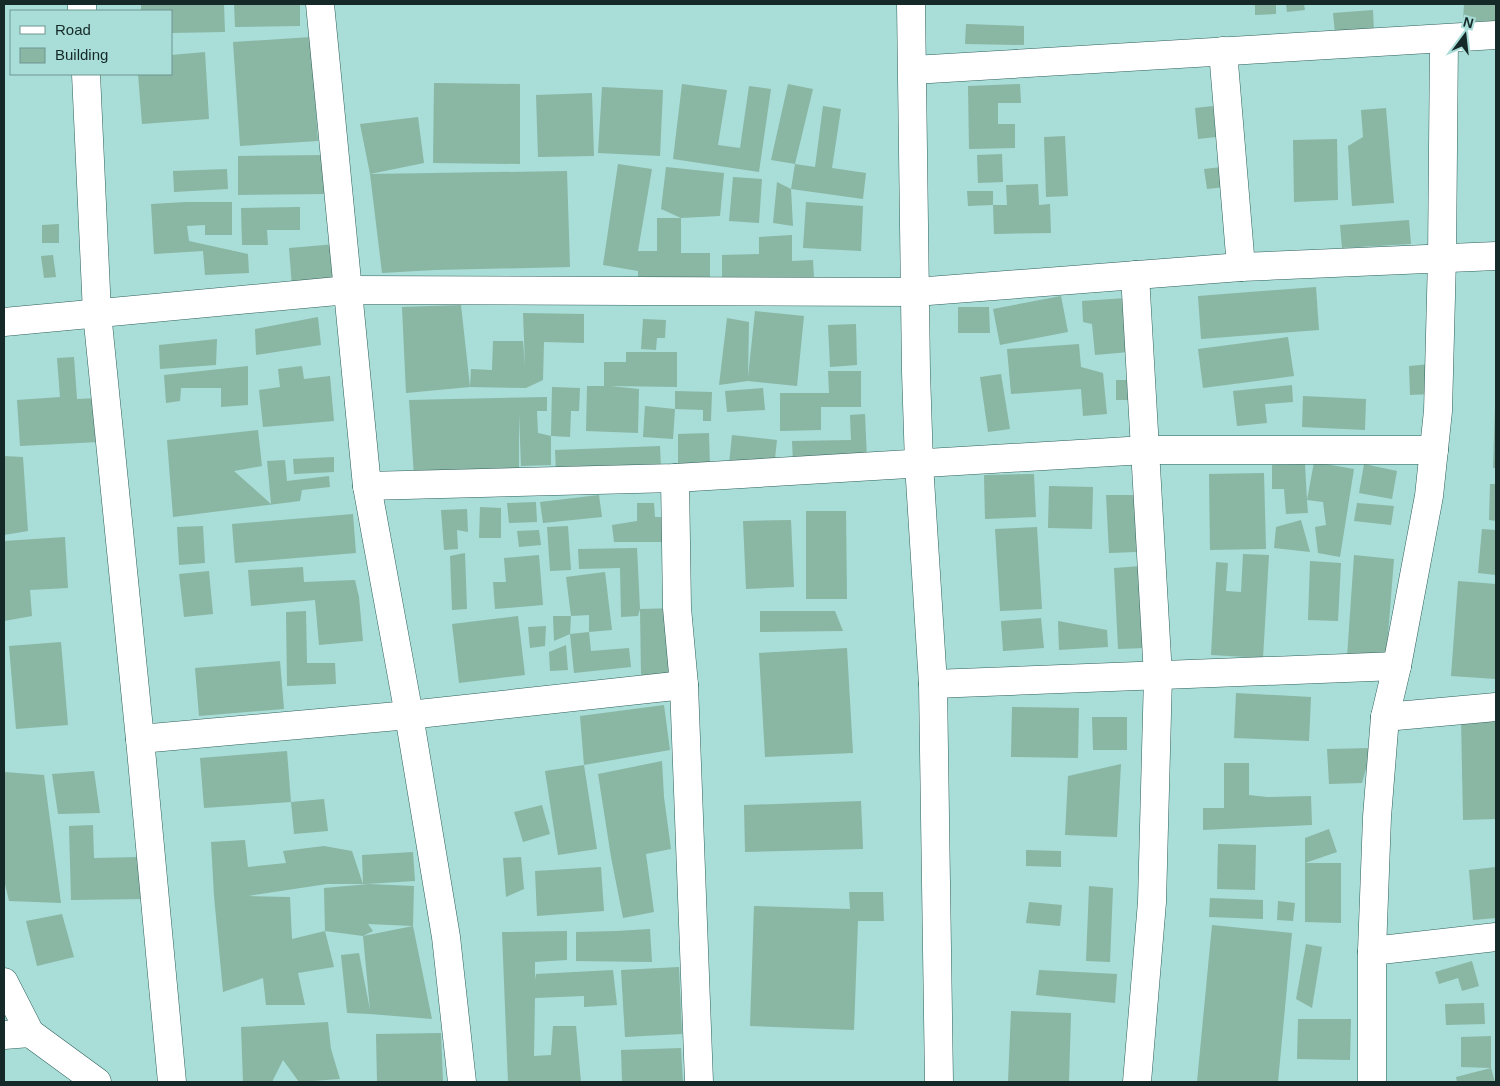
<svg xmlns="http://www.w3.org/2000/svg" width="1500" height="1086" font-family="Helvetica,sans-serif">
	<rect width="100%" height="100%" fill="#a9ddd7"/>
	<!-- building -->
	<g fill="#8ab6a4">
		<path d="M141 4H224L225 32 171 33V11H141Z"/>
		<path d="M234 4H300V26L235 27Z"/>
		<path d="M1255 4H1276V14L1255 15Z"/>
		<path d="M1286 4H1304L1305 10 1287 12Z"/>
		<path d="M1464 4H1496V22L1463 21Z"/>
		<path d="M1373 10 1374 32 1335 34 1333 13Z"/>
		<path d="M966 24 1024 26V45L965 44Z"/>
		<path d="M311 37 318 141 240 146 233 42Z"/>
		<path d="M205 52 209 119 142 124 138 74H171V55Z"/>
		<path d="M434 83 520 84V164L433 163Z"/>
		<path d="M682 84 727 90 718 145 740 148 749 86 771 89 759 172 673 159Z"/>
		<path d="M788 84 813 89 795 164 815 167 823 106 841 109 832 168 866 173 863 199 791 189 795 164 771 160Z"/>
		<path d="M1020 84 1021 103H998V124H1015V148L969 149 968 86Z"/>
		<path d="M602 87 663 90 660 156 598 153Z"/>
		<path d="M592 93 594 156 538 157 536 95Z"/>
		<path d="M1213 106 1216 137 1198 139 1195 108Z"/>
		<path d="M1386 108 1394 203 1352 206 1348 146 1363 137 1361 110Z"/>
		<path d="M418 117 424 163 370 174 360 124Z"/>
		<path d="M1065 136 1068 196 1046 197 1044 137Z"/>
		<path d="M1337 139 1338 200 1294 202 1293 140Z"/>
		<path d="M1002 154 1003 182 978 183 977 155Z"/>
		<path d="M326 155V194L238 195V156Z"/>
		<path d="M618 164 652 169 638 251H657V218H681V253H710V280L638 281V271L603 265Z"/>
		<path d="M666 167 724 173 720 216 681 218 661 209Z"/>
		<path d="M1222 167 1225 187 1207 189 1204 169Z"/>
		<path d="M227 169 228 189 174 192 173 171Z"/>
		<path d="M567 171 570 267 435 270 382 273 370 174Z"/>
		<path d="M733 177 762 179 759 223 729 221Z"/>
		<path d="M777 182 791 189 793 226 773 223Z"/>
		<path d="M1038 184 1039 205 1050 204 1051 233 994 234 993 205H1007L1006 185Z"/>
		<path d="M967 191H993V205L968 206Z"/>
		<path d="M186 202H232V235H205V225L187 226 189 241 248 254 249 273 205 275 203 251 154 254 151 204Z"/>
		<path d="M806 202 863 206 861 251 803 248Z"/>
		<path d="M300 207V230H267L268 245H242L241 208Z"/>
		<path d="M1409 220 1411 244 1342 248 1340 225Z"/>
		<path d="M59 224V243H42V225Z"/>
		<path d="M792 235V261L813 260 814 277 722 280V255L759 254V237Z"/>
		<path d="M336 244 340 283 292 287 289 248Z"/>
		<path d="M53 255 56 277 44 278 41 256Z"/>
		<path d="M1316 287 1319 330 1201 339 1198 296Z"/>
		<path d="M1061 296 1068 332 1000 345 993 309Z"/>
		<path d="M1126 298 1129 352 1095 355 1092 324 1083 322 1082 301Z"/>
		<path d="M461 305 470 387 471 369 492 370 493 341H523L525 366 523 313 584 314V343L544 342 543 380 526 388 470 387 406 393 402 307Z"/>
		<path d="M958 307H989L990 333H958Z"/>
		<path d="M755 311 804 316 797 386 748 381 719 385 727 318 749 322 748 377Z"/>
		<path d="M318 317 321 345 256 355 255 329Z"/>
		<path d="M643 319 666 320 665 338H657L656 350 641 349Z"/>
		<path d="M856 324 857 365 830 367 828 325Z"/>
		<path d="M1288 337 1294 376 1203 388 1198 349Z"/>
		<path d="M217 339 216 365 160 369 159 345Z"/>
		<path d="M1079 344 1081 367 1103 373 1107 414 1083 416 1081 389 1011 394 1007 349Z"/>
		<path d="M626 352H677V387L610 386 639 389 638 433 586 431 587 386H604V362H626Z"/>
		<path d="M74 357 77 399 97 398 99 442 20 446 17 400 60 397 57 358Z"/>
		<path d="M1431 364 1432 394 1410 395 1409 366Z"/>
		<path d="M248 366V405L221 407V388H181L180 401 166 403 164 375Z"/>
		<path d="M302 366 304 379 330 376 334 421 263 427 259 390 280 387 278 369Z"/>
		<path d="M828 371H861V407H821V430L780 431V393H829Z"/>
		<path d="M1001 374 1010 429 988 432 980 377Z"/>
		<rect x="1116" y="380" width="14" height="20"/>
		<path d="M1292 385 1293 402 1265 404 1267 423 1237 426 1233 391Z"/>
		<path d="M552 387 580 388 579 411H571L570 437 551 436V465L521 466 519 414V470L414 477 409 400 547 397V411H537L538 433 551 436Z"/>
		<path d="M763 388 765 410 727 412 725 391Z"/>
		<path d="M675 391 712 392 711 421H703V410L675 409 673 439 643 437 645 406 675 409Z"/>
		<path d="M1303 396 1366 399 1365 430 1302 427Z"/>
		<path d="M1495 406H1496V468H1493Z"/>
		<path d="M865 414 867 460 793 462 792 441 851 440 850 415Z"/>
		<path d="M258 430 262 466 234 471 271 504 267 461 285 460 287 481 329 476 330 487 302 490 300 501 173 517 167 440Z"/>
		<path d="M709 433 710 467 678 468V434Z"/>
		<path d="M732 435 777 440 774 468 729 464Z"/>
		<path d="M660 446 661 468 556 472 555 450Z"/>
		<path d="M4 456 23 457 28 531 4 535Z"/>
		<path d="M334 457V472L294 474 293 459Z"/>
		<path d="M1314 462 1354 469 1340 557 1318 553 1315 527 1326 525 1323 502 1307 500 1308 513 1286 514 1284 489H1272V465L1305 464 1307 500Z"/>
		<path d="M1364 464 1397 471 1392 499 1359 493Z"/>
		<path d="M1264 473 1266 549 1210 550 1209 474Z"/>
		<path d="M1034 474 1036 517 985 519 984 475Z"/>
		<path d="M1490 484H1496V521L1489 520Z"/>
		<path d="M1049 486 1093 487 1092 529 1048 528Z"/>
		<path d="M599 495 602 517 543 523 540 502Z"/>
		<path d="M1106 495H1135L1137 552 1109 553Z"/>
		<path d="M536 502 537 522 509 523 507 503Z"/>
		<path d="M637 503H654L655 517H663L664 542H614L612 525 637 521Z"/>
		<path d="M1357 503 1394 506 1391 525 1354 521Z"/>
		<path d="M480 507 501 508V538H479Z"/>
		<path d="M467 509 468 532 457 530 458 549 444 550 441 510Z"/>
		<path d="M806 511H846L847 599H806Z"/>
		<path d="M353 514 356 553 235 563 232 524Z"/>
		<path d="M791 520 794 587 746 589 743 521Z"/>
		<path d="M1301 520 1310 552 1274 548 1276 527Z"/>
		<path d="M203 526 205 563 179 565 177 527Z"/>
		<path d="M568 526 571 570 550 571 547 527Z"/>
		<path d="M1037 527 1042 609 1000 611 995 529Z"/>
		<path d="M1482 529 1496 530V575L1478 573Z"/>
		<path d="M539 530 541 545 519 547 517 531Z"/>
		<path d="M65 537 68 588 30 590 32 616 4 621V541Z"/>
		<path d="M637 548 640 609 638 616 621 617 620 568 579 569 578 549Z"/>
		<path d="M465 553 467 609 452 610 450 556Z"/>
		<path d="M1243 554 1269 555 1263 658 1211 655 1216 562 1228 563 1226 591 1241 592Z"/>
		<path d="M539 555 543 605 495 609 493 582H506L504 558Z"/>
		<path d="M1354 555 1394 559 1386 660 1347 657Z"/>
		<path d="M1310 561 1341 563 1338 621 1308 620Z"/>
		<path d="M1142 566 1145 648 1118 649 1114 568Z"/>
		<path d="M303 567 304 582 355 580 359 597 363 641 319 645 315 600 251 606 248 570Z"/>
		<path d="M209 571 213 614 184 617 179 574Z"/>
		<path d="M605 572 612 630 589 632V615L571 616 566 577Z"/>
		<path d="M1458 581 1496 584V679L1451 676Z"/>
		<path d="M677 608 679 674 641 675 640 609Z"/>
		<path d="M306 611 307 663H335L336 684 287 686 286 612Z"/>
		<path d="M760 611H835L843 631 760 632Z"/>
		<path d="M518 616 525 675 459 683 452 624Z"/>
		<path d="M553 616H571L570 634 589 632 591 651 629 648 631 667 574 673 570 634 554 641Z"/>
		<path d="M1041 618 1044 648 1003 651 1001 621Z"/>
		<path d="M1058 621 1107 630 1108 647 1059 650Z"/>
		<path d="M546 626 545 646 530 648 528 627Z"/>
		<path d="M61 642 68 725 16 729 9 646Z"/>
		<path d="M566 645 568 670 550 671 549 652Z"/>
		<path d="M847 648 853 753 765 757 759 653Z"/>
		<path d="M280 661 284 709 199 716 195 668Z"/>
		<path d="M1236 693 1311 697 1309 741 1234 738Z"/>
		<path d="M664 705 670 750 584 765 580 716Z"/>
		<path d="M1012 707 1079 708 1078 758 1011 757Z"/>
		<path d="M1092 717H1127V750H1093Z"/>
		<path d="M1496 717V819L1463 820 1461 718Z"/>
		<path d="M1372 748 1362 783 1329 784 1327 749Z"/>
		<path d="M287 751 291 802 324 799 328 831 294 834 291 802 204 808 200 758Z"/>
		<path d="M662 761 664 797 671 849 646 854 654 912 623 918 611 857 598 774Z"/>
		<path d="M1224 763H1249V795L1267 797 1311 796 1312 825 1203 830V808H1224Z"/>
		<path d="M1121 764 1117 837 1065 835 1068 776Z"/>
		<path d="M584 765 597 849 558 855 545 771Z"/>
		<path d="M94 771 100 813 58 814 52 774Z"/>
		<path d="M4 772 44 775 61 903 9 901 4 880Z"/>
		<path d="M861 801 863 849 745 852 744 805Z"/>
		<path d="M542 805 550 834 523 842 514 812Z"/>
		<path d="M93 825 94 858 141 857 143 899 71 900 69 826Z"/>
		<path d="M1329 829 1337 852 1305 863H1341V923L1305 922V838Z"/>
		<path d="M245 840 248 867 286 863 283 851 324 846 352 851 363 884 362 855 413 852 415 881 366 884H327L248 896 290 897 292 939 325 931 334 967 298 973 305 1005H266L263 978 223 992 214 896 211 842Z"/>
		<path d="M1218 844 1256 845 1255 890 1217 889Z"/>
		<path d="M1026 850 1061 851V867L1026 866Z"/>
		<path d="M521 857 524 889 506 897 503 858Z"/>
		<path d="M601 867 604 911 537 916 535 871Z"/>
		<path d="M1496 867V918L1473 920 1469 870Z"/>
		<path d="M369 884 414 886 413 926 432 1019 370 1014 347 1013 341 955 359 953 370 1010 363 936 413 926 368 924 373 931 363 936 325 931 324 888Z"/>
		<path d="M1089 886 1113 888 1110 962 1086 961Z"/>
		<path d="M849 892H883L884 921H858L854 1030 750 1026 754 906 850 909Z"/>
		<path d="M1210 898 1263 900V919L1209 917Z"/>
		<path d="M1278 901 1295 903 1293 921 1277 920Z"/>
		<path d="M1029 902 1062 905 1060 926 1026 923Z"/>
		<path d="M62 914 74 957 37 966 26 921Z"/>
		<path d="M1212 925 1292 933 1278 1082H1197Z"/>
		<path d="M650 929 652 962 576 961V932L616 931Z"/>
		<path d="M567 931V960L535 962V980L536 974 613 970 617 1005 584 1007V996L535 998 534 1056 551 1055 553 1026H576L581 1082H508L502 932Z"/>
		<path d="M1306 944 1322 947 1312 1008 1296 999Z"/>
		<path d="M1472 961 1479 986 1462 991 1458 978 1439 984 1435 972Z"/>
		<path d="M679 967 682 1034 625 1037 621 970Z"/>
		<path d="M1039 970 1117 974 1115 1003 1036 995Z"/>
		<path d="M1484 1003 1485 1024 1446 1025 1445 1004Z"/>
		<path d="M1011 1011 1071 1013 1069 1082H1008Z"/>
		<path d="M1298 1019H1351L1350 1060 1297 1059Z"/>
		<path d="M328 1022 331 1049 340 1079 299 1082 283 1060 272 1082H243L241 1027Z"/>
		<path d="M441 1033 443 1082H377L376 1034Z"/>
		<path d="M1491 1036V1068L1461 1067V1037Z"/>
		<path d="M681 1048 683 1082H622L621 1050Z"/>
		<path d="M1491 1068 1495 1082H1457L1456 1077Z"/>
	</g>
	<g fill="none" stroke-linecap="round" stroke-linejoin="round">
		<!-- street casing -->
		<g stroke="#2f605c" stroke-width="29">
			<g id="street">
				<path d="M82 4V11"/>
				<path d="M320 4 367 486 409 715 446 937 462 1082"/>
				<path d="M911 4 916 372 919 464 933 684 939 1082"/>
				<path d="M1223 51 1241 267"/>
				<path d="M913 70 1496 35"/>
				<path d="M86 74 97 313 140 739 172 1082"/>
				<path d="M1135 275 1158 676 1152 902 1137 1082"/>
				<path d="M4 322 348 290 915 292 1241 267 1496 256"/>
				<path d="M675 478 677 608 684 685 699 1082"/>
				<path d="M367 486 675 478 1145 450H1434"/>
				<path d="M933 684 1397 666"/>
				<path d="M1385 717 1496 707"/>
				<path d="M140 739 409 715 684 685"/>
				<path d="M1372 951 1496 937"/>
				<path d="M4 982 30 1033 97 1082"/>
				<path d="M4 1035 30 1033"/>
				<path d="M1372 1082V951L1377 817 1385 717 1397 666 1429 496 1438 411 1442 258 1444 39"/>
			</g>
		</g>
		<!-- street -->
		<use href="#street" stroke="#fff" stroke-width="28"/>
	</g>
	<!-- border -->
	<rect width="1500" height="1086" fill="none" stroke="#152a28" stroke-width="10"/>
	<!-- legend -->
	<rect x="10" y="10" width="162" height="65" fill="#a9ddd7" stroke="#6e9591"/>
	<rect x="20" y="26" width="25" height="8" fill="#ffffff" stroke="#6e9591"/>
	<text x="55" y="35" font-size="15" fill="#152a28">Road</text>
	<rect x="20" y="48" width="25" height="15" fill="#8ab6a4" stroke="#6e9591"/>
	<text x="55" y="60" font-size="15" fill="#152a28">Building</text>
	<!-- north arrow -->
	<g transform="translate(1465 35) rotate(15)" stroke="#a9ddd7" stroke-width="4" paint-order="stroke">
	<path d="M0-4L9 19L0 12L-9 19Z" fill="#152a28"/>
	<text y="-8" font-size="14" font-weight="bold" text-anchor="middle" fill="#152a28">N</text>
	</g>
</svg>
